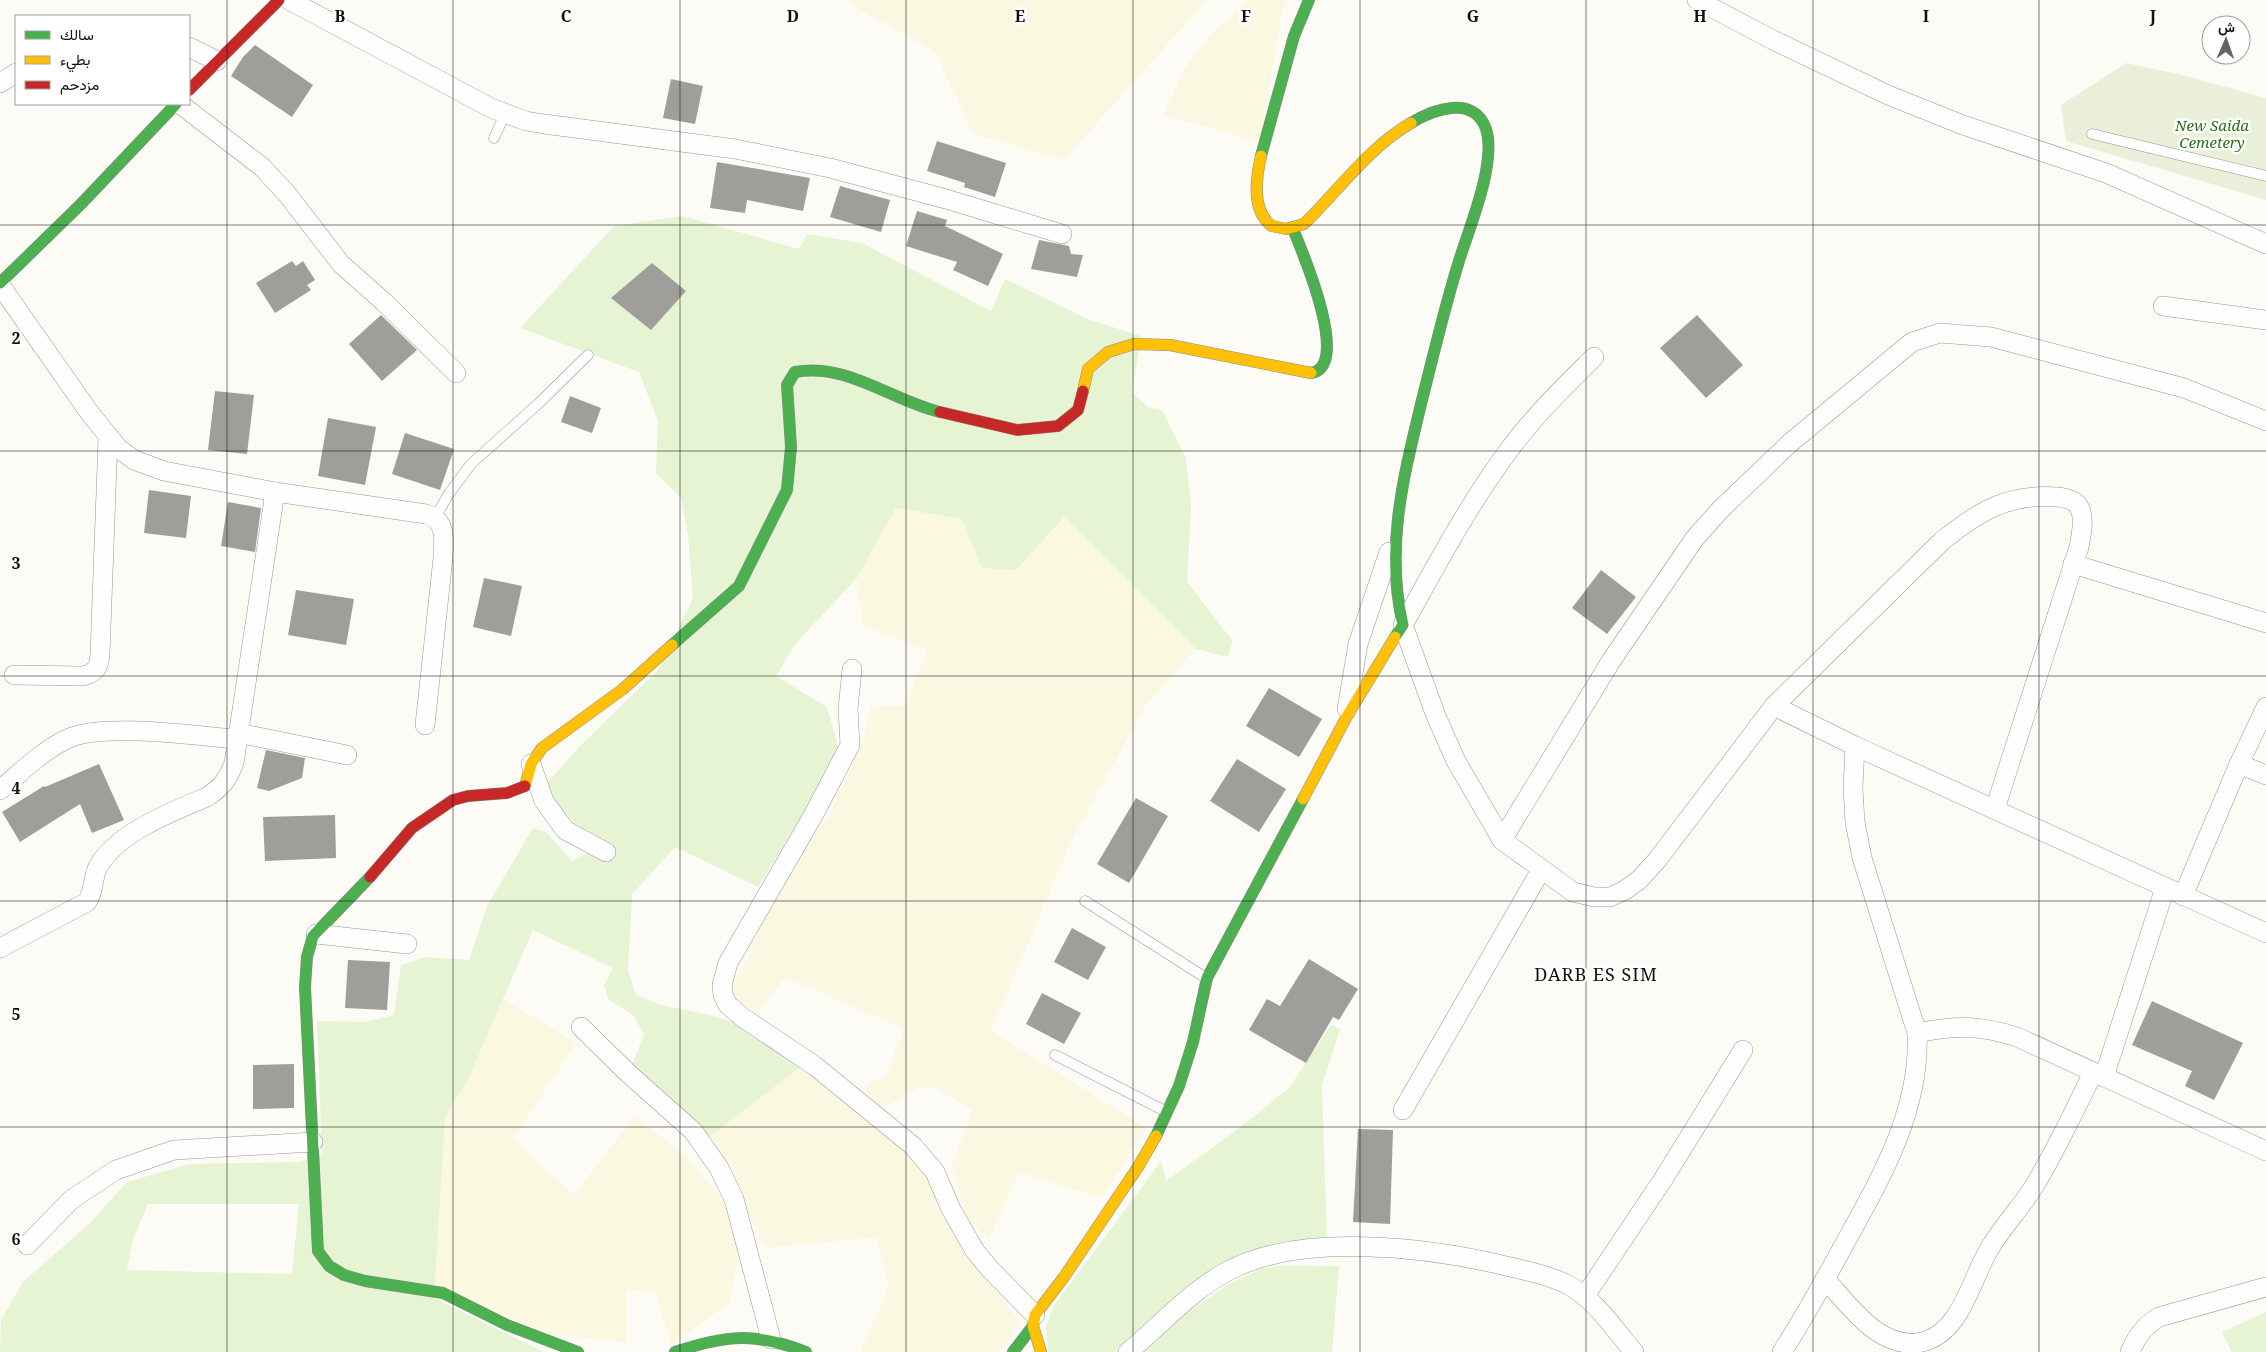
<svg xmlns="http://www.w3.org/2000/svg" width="2266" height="1352" font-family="'Noto Serif',Vazirmatn,serif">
	<rect width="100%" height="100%" fill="#fcfbf6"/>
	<!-- farmland -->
	<g fill="#faf8e1">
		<path d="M843 0H1207L1064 160 972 133 936 52Z"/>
		<path d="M1249 0H1287L1281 18 1260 142 1164 115 1183 71 1209 36Z"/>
		<path d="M896 508 963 519 1016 570 1064 517 1196 649 1145 706 1070 844 991 1031 1146 1128 1102 1198 1019 1172 989 1239 968 1219 951 1166 973 1110 937 1089 918 1088 886 1106 865 1093 870 1082 886 1076 904 1029 785 977 758 1013 732 997V986L750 954 780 881 828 817 863 740 871 707 904 706 928 650 863 626 856 579Z"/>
		<path d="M503 999 576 1043 513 1139 574 1195 635 1116 688 1158 727 1206 738 1253 730 1302 671 1346 656 1292 627 1290 626 1342 548 1334 435 1286 445 1118 469 1077Z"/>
		<path d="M802 1066 925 1162 981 1272 1021 1323 999 1352H860L889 1286 877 1237 766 1248 707 1138Z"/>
	</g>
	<!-- green -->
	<g fill="#e6f4d3" fill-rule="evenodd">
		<path d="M683 216 799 249 807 234 862 243 991 311 1005 279 1090 320 1141 336 1132 392 1148 407 1162 410 1186 458 1191 507 1187 582 1232 640 1228 657 1196 649 1064 517 1016 570 982 568 962 519 896 508 856 579 796 643 776 676 827 707 840 753 758 887 675 847 632 894 628 971 636 995 661 1005 714 1016 745 1026 802 1066 697 1146 631 1069 644 1034 633 1015 608 999 604 985 613 968 533 930 469 1077 445 1118 434 1298 544 1352H0L1 1320 23 1282 89 1224 127 1182 190 1164 299 1162 322 1156 317 1021 365 1022 394 1015 401 965 425 957 469 960 487 906 533 828 546 832 572 861 588 853 607 863 615 845 575 823 549 797 547 783 582 744 658 670 693 598 688 535 681 498 656 473 658 421 639 372 520 328 614 226ZM148 1204H299L292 1274 127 1270 133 1239Z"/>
		<path d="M1331 1025 1340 1029 1322 1086 1327 1243 1203 1283 1118 1352H1048L1046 1327 1053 1307 1161 1161 1166 1181 1242 1126 1289 1088Z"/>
		<path d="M1339 1266 1332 1352H1136C1169 1328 1231 1275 1269 1267 1286 1264 1320 1267 1339 1266Z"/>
		<path d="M2266 1312V1352H2232L2222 1332Z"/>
	</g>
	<!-- cemetery -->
	<path fill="#e9efd8" d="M2126 63 2178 74 2266 98V200L2066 141 2061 105Z"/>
	<!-- building -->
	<g fill="#a09e9b">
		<path d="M255 45 313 85 292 117 231 76 243 57Z"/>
		<path d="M671 79 703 86 695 124 663 118Z"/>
		<path d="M937 141 1006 163 995 197 964 187 965 183 927 171Z"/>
		<path d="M717 162 810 178 803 211 747 200 745 213 710 208Z"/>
		<path d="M840 186 890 200 881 232 830 217Z"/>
		<path d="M917 211 947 220 945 226 1003 254 988 286 953 270 957 262 906 246Z"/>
		<path d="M1039 240 1069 246 1071 254 1083 255 1077 277 1031 269Z"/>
		<path d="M292 261 296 266 303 261 315 280 307 285 311 290 275 313 256 283Z"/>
		<path d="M652 263 686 291 651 330 611 298Z"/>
		<path d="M381 315 417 350 382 381 349 344Z"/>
		<path d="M1697 315 1743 365 1706 398 1660 348Z"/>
		<path d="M215 391 254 395 247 454 208 450Z"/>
		<path d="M570 396 601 408 592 433 561 422Z"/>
		<path d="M328 418 376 427 365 485 318 476Z"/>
		<path d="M405 433 454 449 440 490 392 474Z"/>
		<path d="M149 490 191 496 186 538 144 533Z"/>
		<path d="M228 502 261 508 255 552 221 546Z"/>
		<path d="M1601 570 1636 597 1607 634 1572 608Z"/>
		<path d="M484 578 522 586 511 636 473 627Z"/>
		<path d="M296 590 354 599 346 645 288 635Z"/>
		<path d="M1269 688 1322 719 1299 757 1246 726Z"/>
		<path d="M266 750 305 758 302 778 269 791 257 788Z"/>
		<path d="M1237 759 1286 789 1259 832 1210 801Z"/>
		<path d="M99 764 124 820 92 833 80 804 20 842 2 812 44 786 45 787Z"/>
		<path d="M1136 798 1168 816 1129 883 1097 864Z"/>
		<path d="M335 815 336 858 265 861 263 817Z"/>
		<path d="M1072 928 1106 947 1088 980 1054 962Z"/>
		<path d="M1309 959 1358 989 1339 1020 1333 1017 1306 1063 1249 1030 1267 999 1280 1006Z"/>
		<path d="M348 960 390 962 387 1010 345 1008Z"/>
		<path d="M1042 993 1081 1013 1064 1044 1026 1024Z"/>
		<path d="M2152 1001 2243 1043 2214 1100 2185 1086 2192 1071 2132 1045Z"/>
		<path d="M294 1064V1108L253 1109V1065Z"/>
		<path d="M1358 1129 1393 1130 1390 1224 1353 1222Z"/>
	</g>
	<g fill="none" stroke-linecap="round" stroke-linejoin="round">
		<!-- lane casing -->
		<g stroke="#969694" stroke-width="11">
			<g id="lane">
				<path d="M2092 134 2266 176"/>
				<path d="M494 138 505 114"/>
				<path d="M435 518 448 495 471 464 538 404 588 355"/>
				<path d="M1085 901 1206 978"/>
				<path d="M1055 1055 1167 1112"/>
			</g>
		</g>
		<!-- street casing -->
		<g stroke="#969694" stroke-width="20">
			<g id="street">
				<path d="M289 0 491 108 526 121 544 124 735 149 830 168 946 199 1062 234"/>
				<path d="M1697 0 1773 40 1888 95 1963 125 2106 173 2266 244"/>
				<path d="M189 47 217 61"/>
				<path d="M0 83 16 73"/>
				<path d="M180 104 262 167 287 194 341 264 384 302 456 373"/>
				<path d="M0 285 89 412 118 448 134 460 164 471 275 492 426 514C447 520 444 540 443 558L425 725"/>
				<path d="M2163 306 2266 320"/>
				<path d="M1594 357C1564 387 1534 416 1509 450 1468 505 1436 566 1403 625L1436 716 1456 761 1502 840 1573 892 1594 897H1610L1625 890 1639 880 1658 859 1774 706 1855 746 2266 933"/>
				<path d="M2073 564 2266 623"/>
				<path d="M852 669 848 709 850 745 814 814 728 963 722 985 723 995 728 1005 742 1017 815 1066 913 1146 935 1172 951 1209 975 1251 989 1268 1035 1315"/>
				<path d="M14 675 83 676C96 673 99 667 100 654L108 438"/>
				<path d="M1774 706 1942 541C1979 511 2009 493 2058 497 2066 498 2077 500 2080 509 2085 520 2081 536 2079 547L1995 809"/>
				<path d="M1347 709 1358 644 1389 552"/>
				<path d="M238 733 347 755"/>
				<path d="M531 764 544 801 565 830 606 852"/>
				<path d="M2239 764 2266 775"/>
				<path d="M0 790C21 772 42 751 67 739 103 722 195 736 237 739"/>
				<path d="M1502 840 1611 661 1695 538 1721 509 1790 443 1912 342 1940 333 1991 337 2184 388 2266 421"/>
				<path d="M2183 896 2239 764 2266 707"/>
				<path d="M316 934 407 944"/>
				<path d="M0 948 87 902C95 890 92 876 99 865 119 832 173 811 207 797 222 787 228 779 234 763L275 492"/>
				<path d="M581 1027 630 1075 693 1131 719 1168 734 1199 771 1339"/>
				<path d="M1917 1033C1955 1025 1980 1025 2017 1037L2266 1151"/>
				<path d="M2104 1077 2165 888"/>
				<path d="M1403 1110 1541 870"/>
				<path d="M27 1245 72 1199 116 1170 174 1150 313 1142"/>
				<path d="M1825 1279C1850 1306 1880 1351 1922 1342 1963 1333 1972 1273 1993 1243 2005 1224 2021 1207 2033 1188 2056 1151 2074 1111 2093 1073"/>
				<path d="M1585 1296 1664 1178 1743 1050"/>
				<path d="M1128 1352C1160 1326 1190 1291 1228 1271 1301 1232 1428 1247 1506 1266 1527 1271 1549 1275 1568 1285 1595 1299 1614 1329 1634 1352"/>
				<path d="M1782 1352C1805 1316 1825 1280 1845 1243 1881 1178 1921 1109 1917 1033L1862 858 1855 822 1853 788 1855 746"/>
				<path d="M2130 1352C2137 1336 2144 1326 2159 1317L2266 1287"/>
			</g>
		</g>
		<!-- fast casing -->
		<g stroke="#8d8c8a" stroke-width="12">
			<g id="fast">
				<path d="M1261 156 1294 36 1309 0"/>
				<path d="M1293 229C1302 251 1352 367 1311 373"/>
				<path d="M0 283 81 204 176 104"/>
				<path d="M1395 637 1403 625C1385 549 1403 479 1421 404 1433 357 1444 309 1459 261 1469 228 1497 163 1486 129 1474 94 1432 110 1411 123"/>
				<path d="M672 645 739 586 787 490 791 447 787 385 795 372C847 362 892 401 940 412"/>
				<path d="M370 877 313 936 307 957 305 987 318 1251 329 1266 344 1275 365 1281 443 1293 507 1325 578 1352"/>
				<path d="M1156 1136 1179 1086 1193 1042 1207 978 1303 799"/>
				<path d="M675 1352C725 1335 756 1332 806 1352"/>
				<path d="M1013 1352 1033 1326"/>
			</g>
		</g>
		<!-- slow casing -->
		<g stroke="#8d8c8a" stroke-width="12">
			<g id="slow">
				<path d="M1261 156C1256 178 1251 211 1272 226L1286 229 1304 224C1338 191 1369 147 1411 123"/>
				<path d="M1083 391 1088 369 1108 352 1134 344 1170 345 1311 373"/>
				<path d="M525 786 531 764 542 748 623 689 672 645"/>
				<path d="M1303 799 1346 718 1395 637"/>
				<path d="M1041 1352 1033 1326 1035 1315 1064 1277 1138 1167 1156 1136"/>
			</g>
		</g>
		<!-- jam casing -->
		<g stroke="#8d8c8a" stroke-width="12">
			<g id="jam">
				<path d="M189 90 279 0"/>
				<path d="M940 412 1017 430 1058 426 1078 410 1083 391"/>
				<path d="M370 877 412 828 453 800 468 796 507 793 525 786"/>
			</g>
		</g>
		<!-- lane -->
		<use href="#lane" stroke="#fffefe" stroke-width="10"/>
		<!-- street -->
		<use href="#street" stroke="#fffefe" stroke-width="19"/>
		<!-- fast -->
		<use href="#fast" stroke="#4caf50" stroke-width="11"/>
		<!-- slow -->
		<use href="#slow" stroke="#ffc107" stroke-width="11"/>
		<!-- jam -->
		<use href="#jam" stroke="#c62828" stroke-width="11"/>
	</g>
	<!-- grid -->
	<path fill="none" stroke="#101010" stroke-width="1" stroke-opacity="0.55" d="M227 0V1352M453 0V1352M680 0V1352M906 0V1352M1133 0V1352M1360 0V1352M1586 0V1352M1813 0V1352M2039 0V1352M0 225H2266M0 451H2266M0 676H2266M0 901H2266M0 1127H2266"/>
	<g text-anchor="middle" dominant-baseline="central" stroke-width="5" stroke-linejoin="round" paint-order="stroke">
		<!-- park labels -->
		<g font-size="15" font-style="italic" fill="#2a7018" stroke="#fff">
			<text x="2212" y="125">New Saida<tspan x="2212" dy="17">Cemetery</tspan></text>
		</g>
		<!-- quarter labels -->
		<g font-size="18" letter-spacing="1" fill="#101010" stroke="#fff">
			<text x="1596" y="974">DARB ES SIM</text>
		</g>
	</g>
	<g font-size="16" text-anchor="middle" font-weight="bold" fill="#101010" stroke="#fff" stroke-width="5" stroke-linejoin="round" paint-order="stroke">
		<text x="340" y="22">B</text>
		<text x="566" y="22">C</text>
		<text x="793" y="22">D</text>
		<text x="1020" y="22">E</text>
		<text x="1246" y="22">F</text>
		<text x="1473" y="22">G</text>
		<text x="1700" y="22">H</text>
		<text x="1926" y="22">I</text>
		<text x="2153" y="22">J</text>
		<text x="16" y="344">2</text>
		<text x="16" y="569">3</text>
		<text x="16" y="794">4</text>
		<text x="16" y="1020">5</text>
		<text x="16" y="1245">6</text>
	</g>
	<!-- legend -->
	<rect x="15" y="15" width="175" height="90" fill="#ffffff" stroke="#9f9f9f"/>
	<rect x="25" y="31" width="25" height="8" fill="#4caf50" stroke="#9f9f9f"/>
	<text x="60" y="40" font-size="15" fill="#101010">سالك</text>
	<rect x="25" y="56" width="25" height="8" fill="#ffc107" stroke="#9f9f9f"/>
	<text x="60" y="65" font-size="15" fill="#101010">بطيء</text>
	<rect x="25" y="81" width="25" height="8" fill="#c62828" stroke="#9f9f9f"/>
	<text x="60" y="90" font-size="15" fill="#101010">مزدحم</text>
	<!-- north arrow -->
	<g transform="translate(2226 40) rotate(2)"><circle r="24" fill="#ffffff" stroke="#9f9f9f"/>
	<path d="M0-4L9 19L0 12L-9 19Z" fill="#636260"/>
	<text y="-8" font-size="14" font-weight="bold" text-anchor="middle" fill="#101010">ش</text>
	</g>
</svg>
